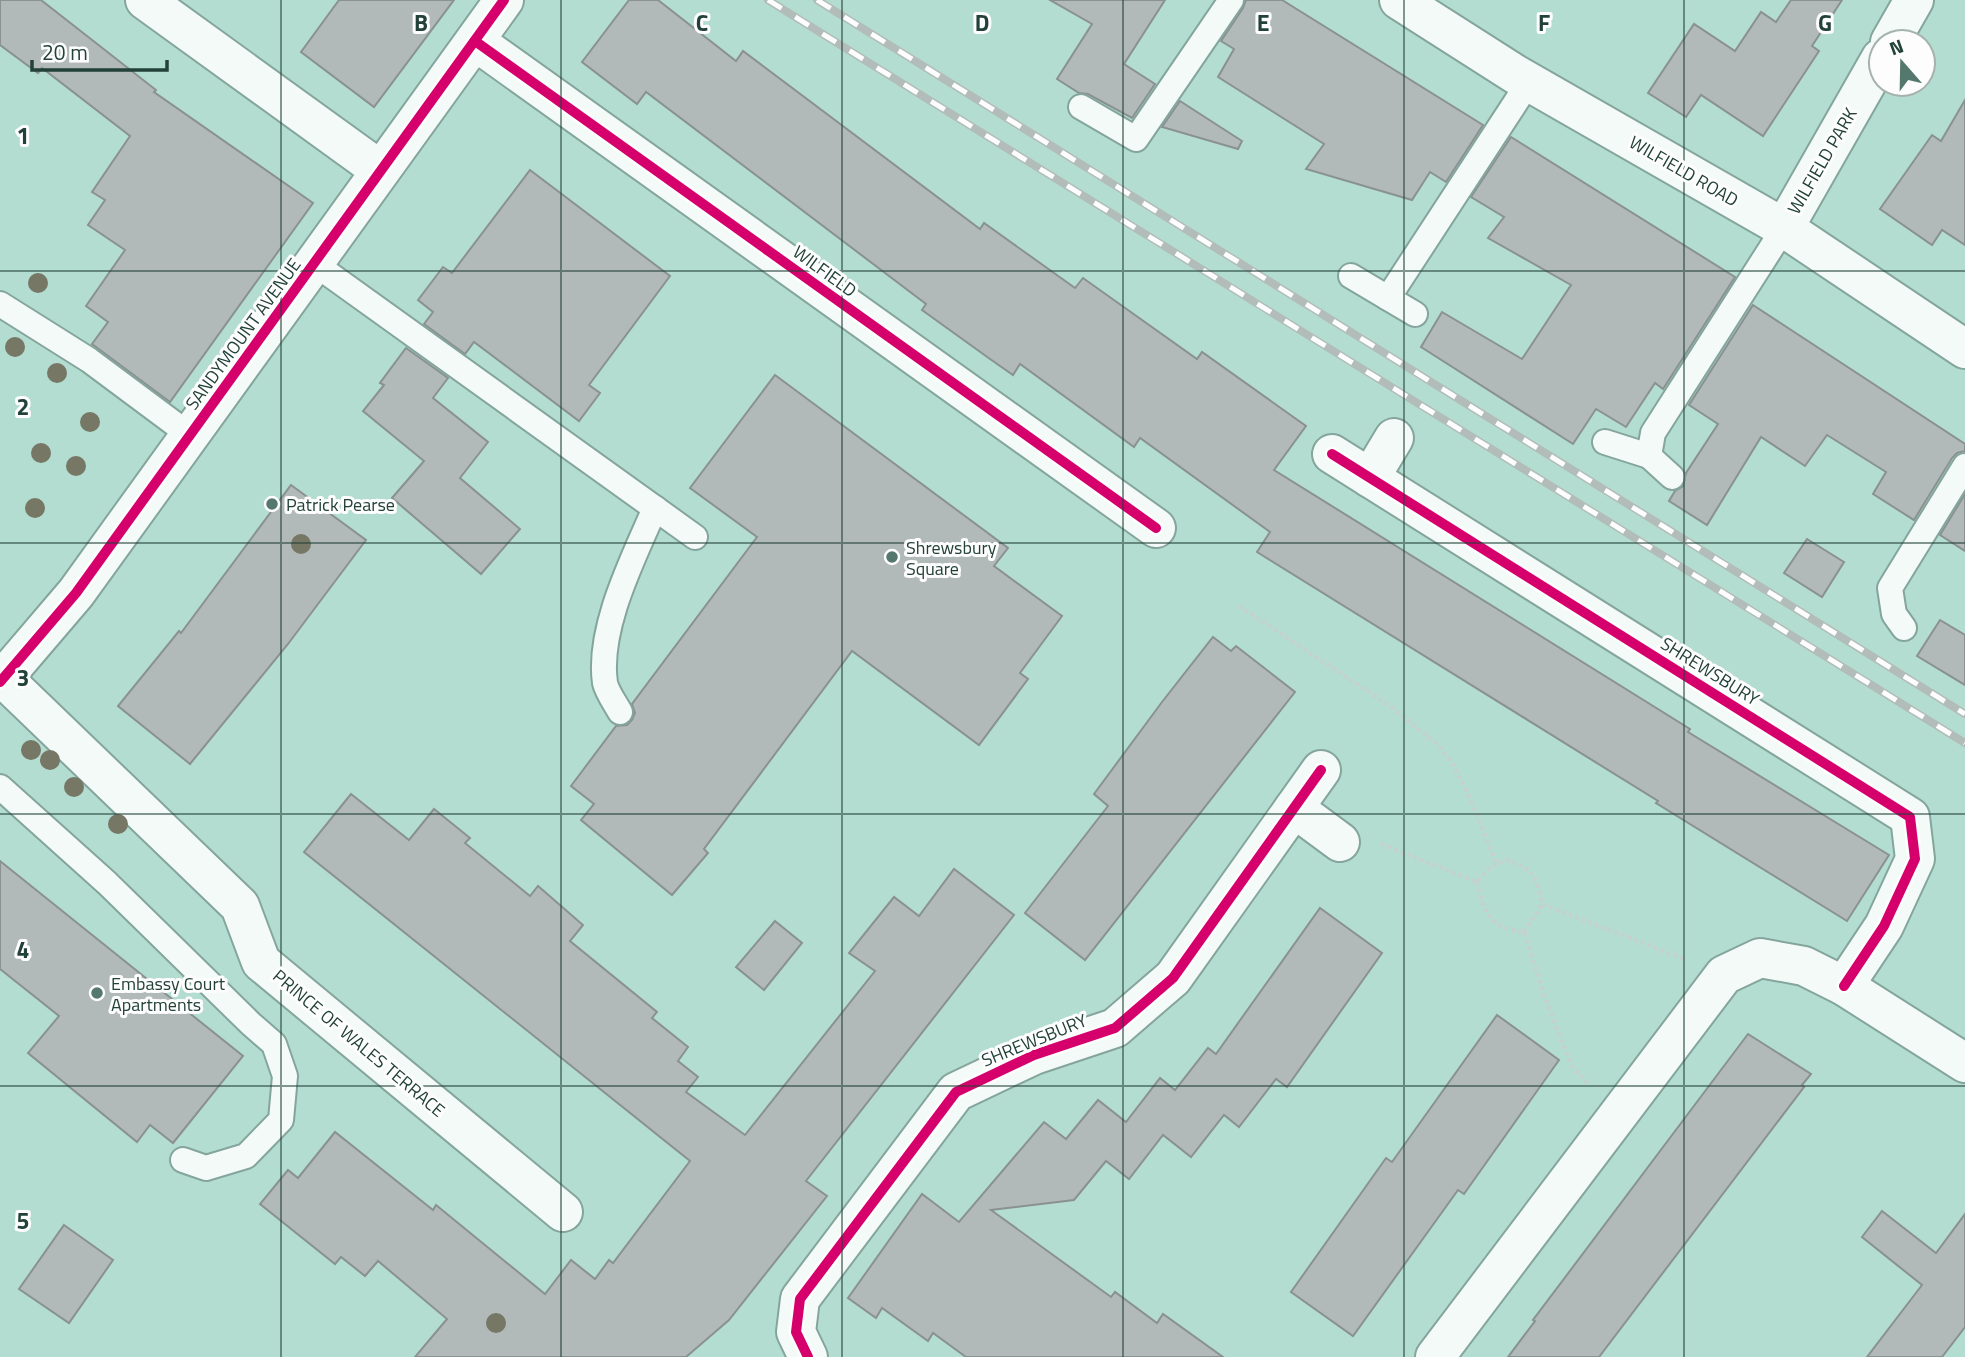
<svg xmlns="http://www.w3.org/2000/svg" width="1965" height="1357" font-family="'Titillium Web',sans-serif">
	<rect width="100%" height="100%" fill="#b4ddd1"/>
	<!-- building -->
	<g fill="#b2b9b9" stroke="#8a9291" stroke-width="2">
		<path d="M0 0H41L156 90 154 92 313 203 170 402 92 344 108 322 86 306 125 250 88 225 105 200 92 192 130 136 42 68 38 73 0 45Z"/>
		<path d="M339 0H454L374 107 301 52Z"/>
		<path d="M629 0H658L736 61 743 51 980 229 984 223 1075 288 1083 278 1197 359 1202 352 1306 426 1274 470 1690 729 1688 732 1889 855 1847 921 1656 803 1658 801 1257 552 1270 532 1140 438 1134 447 1020 364 1013 375 990 359 922 310 926 304 646 92 637 104 582 62Z"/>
		<path d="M1050 0H1165L1124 64 1155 84 1132 118 1088 94 1079 93 1057 79 1092 24Z"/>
		<path d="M1246 0H1282L1483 125 1446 182 1430 172 1412 200 1306 169 1324 144 1218 77 1234 49 1221 41 1243 8Z"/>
		<path d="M1791 0H1842L1812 46 1819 51 1763 136 1701 95 1686 117 1648 93 1694 24 1735 51 1761 12 1776 22Z"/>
		<path d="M1965 100V245L1942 230 1932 245 1880 209 1932 135 1941 141Z"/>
		<path d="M1180 101 1242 141 1238 149 1162 127Z"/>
		<path d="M1511 137 1735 277 1663 389 1655 383 1626 427 1596 409 1573 444 1421 347 1442 312 1522 359 1571 285 1488 238 1504 217 1471 197Z"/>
		<path d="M530 170 670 276 589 385 600 393 579 421 474 342 465 354 424 324 433 312 418 300 443 267 452 273Z"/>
		<path d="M1753 305 1965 444V451L1957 453 1952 458 1914 520 1873 494 1886 472 1827 435 1805 466 1761 437 1707 525 1669 501 1675 491 1683 486 1686 473 1718 424 1689 405Z"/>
		<path d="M406 348 448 378 433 398 488 442 460 478 520 529 481 574 392 498 424 461 363 411 384 385 380 383Z"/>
		<path d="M775 375 1008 548 994 566 1062 616 1020 673 1028 679 979 745 852 651 704 849 708 853 672 895 581 820 594 804 571 786 616 726 627 725 632 720 635 713 632 704 757 537 690 488Z"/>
		<path d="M291 485 366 540 288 644 190 764 118 706 179 631 181 633Z"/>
		<path d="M1965 494V551L1940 535Z"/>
		<path d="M1807 539 1844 562 1822 597 1784 573Z"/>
		<path d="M1940 620 1965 635V685L1917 656Z"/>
		<path d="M1213 637 1231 651 1236 646 1295 692 1085 960 1025 913 1108 806 1094 794 1162 702Z"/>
		<path d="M351 794 409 840 434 809 470 838 465 843 530 896 538 886 583 925 570 941 657 1012 652 1018 688 1047 678 1061 698 1077 686 1092 745 1135 875 971 849 953 894 897 919 916 954 869 1014 915 806 1181 827 1196 729 1320 686 1357H415L447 1319 378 1261 365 1276 341 1257 335 1264 260 1204 288 1170 298 1178 335 1132 433 1210 436 1205 545 1294 571 1260 595 1279 609 1260 613 1263 690 1161 304 852Z"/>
		<path d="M0 861 243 1056 173 1143 150 1125 137 1142 28 1053 59 1016 0 969Z"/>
		<path d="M1320 908 1382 953 1287 1087 1276 1079 1239 1127 1224 1115 1191 1157 1163 1135 1129 1179 1106 1161 1074 1200 991 1210 1111 1297 1115 1292 1157 1323 1163 1314 1223 1357H966L933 1333 928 1341 882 1308 876 1318 848 1298 922 1194 959 1222 1044 1122 1066 1139 1098 1100 1126 1122 1160 1078 1175 1090 1208 1048 1216 1054Z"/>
		<path d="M775 921 802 943 764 990 736 967Z"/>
		<path d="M1497 1015 1559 1060 1464 1194 1458 1190 1353 1336 1291 1292 1386 1158 1392 1162Z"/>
		<path d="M1748 1034 1811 1074 1802 1085 1804 1087 1599 1357H1508L1535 1321 1533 1320Z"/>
		<path d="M1882 1211 1936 1253 1965 1214V1327L1942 1357H1867L1922 1285 1862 1237Z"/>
		<path d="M64 1225 113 1260 69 1323 19 1289Z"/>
	</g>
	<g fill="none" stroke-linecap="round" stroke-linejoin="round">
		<!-- lane casing -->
		<g stroke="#84a59c" stroke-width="28">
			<g id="lane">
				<path d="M1081 107 1136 139 1231 0"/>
				<path d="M315 264 695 537"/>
				<path d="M1351 276 1388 298"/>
				<path d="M0 304 89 360 191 436"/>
				<path d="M1415 314 1388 298 1529 82"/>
				<path d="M1605 442 1649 456"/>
				<path d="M1672 477 1649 456 1653 433 1784 228"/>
				<path d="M1904 628 1894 614 1890 588 1965 466"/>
				<path d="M620 712C615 703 607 692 605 683 597 628 634 557 655 508"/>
				<path d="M0 787 107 883 251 1024 274 1044 285 1076 281 1120 246 1156 206 1168 183 1160"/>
			</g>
		</g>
		<!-- street casing -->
		<g stroke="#84a59c" stroke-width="42">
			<g id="street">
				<path d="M145 0 380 170"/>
				<path d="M1399 0 1515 74 1784 228 1965 349"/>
				<path d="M475 41 1156 528"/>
				<path d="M1890 42 1914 0"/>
				<path d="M1784 228 1881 58"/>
				<path d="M1332 454 1910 817 1915 859 1884 926 1844 986"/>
				<path d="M1370 478 1394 438"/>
				<path d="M3 678 240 906 261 962 563 1212"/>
				<path d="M1294 808 1340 842"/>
				<path d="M808 1357 796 1332 800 1299 956 1092 1034 1055 1115 1028 1173 978 1321 770"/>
				<path d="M1435 1357 1724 975 1760 958 1804 966 1844 986 1965 1063"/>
			</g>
		</g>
		<!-- secondary casing -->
		<g stroke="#84a59c" stroke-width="42">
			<path id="secondary" d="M0 682 76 593 504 0"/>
		</g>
		<!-- path -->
		<g stroke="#c5d1ce" stroke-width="4.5" stroke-dasharray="3.5 3.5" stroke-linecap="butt">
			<path d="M1239 606 1390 706 1438 745 1453 765 1467 791 1497 865"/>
			<path d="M1381 844 1477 882 1490 867 1506 860C1536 870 1535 876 1542 904L1684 959"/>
			<path d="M1477 882C1484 913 1490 928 1524 932L1544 995 1572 1067 1588 1083"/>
			<path d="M1524 932 1542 904"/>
		</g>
		<!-- lane -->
		<use href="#lane" stroke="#f4faf8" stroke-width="24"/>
		<!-- street -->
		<use href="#street" stroke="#f4faf8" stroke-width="38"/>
		<!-- secondary -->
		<use href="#secondary" stroke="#f4faf8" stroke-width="38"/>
		<!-- rail casing -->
		<g stroke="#b2bcb9" stroke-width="8">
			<g id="rail">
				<path d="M768 0 1965 743"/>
				<path d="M817 0 1965 714"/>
			</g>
		</g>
		<!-- rail -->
		<use href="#rail" stroke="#fdfdfd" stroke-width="5" stroke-dasharray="16" stroke-linecap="butt"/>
		<!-- cycleway casing -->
		<g stroke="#fdfdfd" stroke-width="15">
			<g id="cycleway">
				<path d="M475 41 1156 528"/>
				<path d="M1332 454 1910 817 1915 859 1884 926 1844 986"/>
				<path d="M0 682 76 593 504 0"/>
				<path d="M808 1357 796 1332 800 1299 956 1092 1034 1055 1115 1028 1173 978 1321 770"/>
			</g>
		</g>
		<!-- cycleway -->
		<use href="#cycleway" stroke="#d6006c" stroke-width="10"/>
	</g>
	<!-- trees -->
	<g fill="#767765">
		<circle cx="38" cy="283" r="10"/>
		<circle cx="15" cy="347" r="10"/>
		<circle cx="57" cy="373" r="10"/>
		<circle cx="90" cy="422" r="10"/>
		<circle cx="41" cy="453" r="10"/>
		<circle cx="76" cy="466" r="10"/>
		<circle cx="35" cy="508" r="10"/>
		<circle cx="301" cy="544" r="10"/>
		<circle cx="31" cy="750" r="10"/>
		<circle cx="50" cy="760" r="10"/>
		<circle cx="74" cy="787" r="10"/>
		<circle cx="118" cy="824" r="10"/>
		<circle cx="496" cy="1323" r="10"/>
	</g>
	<!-- grid -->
	<path fill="none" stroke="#224138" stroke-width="2" stroke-opacity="0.55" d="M281 0V1357M561 0V1357M842 0V1357M1123 0V1357M1404 0V1357M1684 0V1357M0 271H1965M0 543H1965M0 814H1965M0 1086H1965"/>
	<!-- markers -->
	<g fill="#55786e" stroke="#fdfdfd" stroke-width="2.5">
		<circle cx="272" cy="504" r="7"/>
		<circle cx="892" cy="557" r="7"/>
		<circle cx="97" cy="993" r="7"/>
	</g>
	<g text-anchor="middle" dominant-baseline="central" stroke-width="6" stroke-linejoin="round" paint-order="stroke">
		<!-- street labels -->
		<g font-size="18" fill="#224138" stroke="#fdfdfd">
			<text transform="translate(1822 161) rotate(-60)">WILFIELD PARK</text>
			<text transform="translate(1684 171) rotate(30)">WILFIELD ROAD</text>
			<text transform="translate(825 271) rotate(36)">WILFIELD</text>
			<text transform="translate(243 334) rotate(-54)">SANDYMOUNT AVENUE</text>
			<text transform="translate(1710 671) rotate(32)">SHREWSBURY</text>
			<text transform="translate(1034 1040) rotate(-22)">SHREWSBURY</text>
			<text transform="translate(359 1043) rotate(40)">PRINCE OF WALES TERRACE</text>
		</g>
		<!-- poi labels -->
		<g font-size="18" fill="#224138" stroke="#fdfdfd" text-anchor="start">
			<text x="286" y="504">Patrick Pearse</text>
			<text x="906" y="547">Shrewsbury<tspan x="906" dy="21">Square</tspan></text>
			<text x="111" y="983">Embassy Court<tspan x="111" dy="21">Apartments</tspan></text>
		</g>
	</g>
	<g font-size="23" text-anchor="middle" font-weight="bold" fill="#224138" stroke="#fdfdfd" stroke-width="6" stroke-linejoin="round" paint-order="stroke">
		<text x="421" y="31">B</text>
		<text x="702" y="31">C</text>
		<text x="982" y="31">D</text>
		<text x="1263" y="31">E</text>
		<text x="1544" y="31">F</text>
		<text x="1825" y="31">G</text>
		<text x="23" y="144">1</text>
		<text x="23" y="415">2</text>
		<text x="23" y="686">3</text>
		<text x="23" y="958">4</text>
		<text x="23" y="1229">5</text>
	</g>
	<!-- north arrow -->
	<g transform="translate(1902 63) rotate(340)"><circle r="33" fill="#fdfdfd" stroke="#a5b2ae" stroke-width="2"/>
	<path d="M0-5L12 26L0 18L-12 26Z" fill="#55786e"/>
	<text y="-10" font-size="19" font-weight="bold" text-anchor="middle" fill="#224138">N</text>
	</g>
	<!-- scale -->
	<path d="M32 60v10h135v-10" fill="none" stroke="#224138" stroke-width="3.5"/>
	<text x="42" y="60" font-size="21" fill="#224138" stroke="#fdfdfd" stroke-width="5" paint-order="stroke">20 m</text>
</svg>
